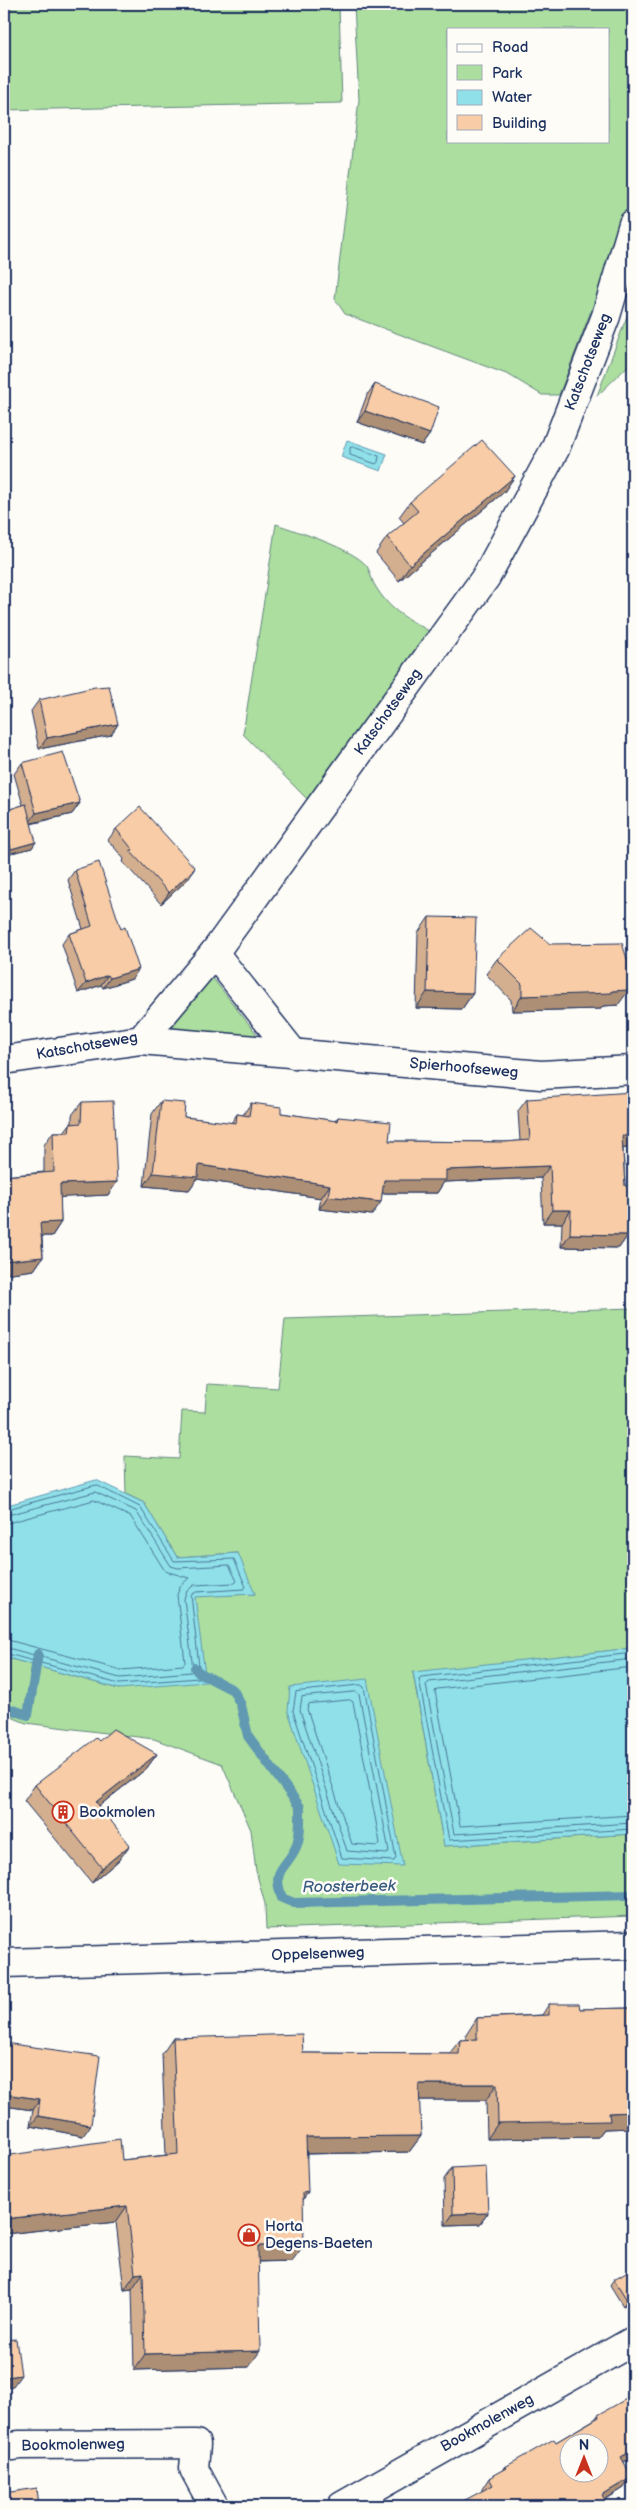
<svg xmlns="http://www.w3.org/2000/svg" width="637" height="2510" font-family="'Balsamiq Sans',sans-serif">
	<rect width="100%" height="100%" fill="#fdfcf7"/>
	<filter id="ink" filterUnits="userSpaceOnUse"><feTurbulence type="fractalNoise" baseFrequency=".02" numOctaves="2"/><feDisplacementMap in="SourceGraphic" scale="10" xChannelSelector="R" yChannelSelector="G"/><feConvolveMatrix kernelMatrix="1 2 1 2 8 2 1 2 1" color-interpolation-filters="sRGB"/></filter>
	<g filter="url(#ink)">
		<!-- green -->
		<g fill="#acde9f" stroke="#64867e" fill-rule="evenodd">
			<path d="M4 4H339L342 103 4 110Z"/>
			<path d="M354 4H633V274L610 261 559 395H542L509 375 345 314 335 299 359 100ZM448 29H608V141H448Z"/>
			<path d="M633 300V361L597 396Z"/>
			<path d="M276 524C298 532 352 548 367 566 370 571 371 578 374 584 390 611 403 616 429 631L307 799 243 734Z"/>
			<path d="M211 976 256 1033V1038L168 1029Z"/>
			<path d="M633 1308V1648L413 1673 444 1846 633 1834V1916L266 1929 265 1904 256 1871 251 1830 222 1764 154 1739 26 1723 4 1714V1657L119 1689 195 1596 255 1594 237 1553 177 1557 144 1503 126 1494 125 1456 179 1459 182 1411 205 1412 207 1384 278 1388 285 1319Z"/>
		</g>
		<!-- water -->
		<g fill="#8fe0e9" stroke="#6199b1">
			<path d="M347 440 387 454 381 471 341 457Z"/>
			<path d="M96 1480 144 1503 177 1557 238 1553 255 1594 195 1597 206 1682 119 1689 4 1657V1506Z"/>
			<path d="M633 1648V1834L444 1846 413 1672Z"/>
			<path d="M367 1679 403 1866 339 1864 288 1711 290 1687Z"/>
		</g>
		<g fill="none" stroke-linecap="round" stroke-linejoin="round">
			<!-- shore -->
			<g stroke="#497696" stroke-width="1">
				<path d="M353 447 379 456 378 462 376 464 350 455V448Z"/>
				<path d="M4 1510 96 1485 140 1507 174 1561 234 1559 246 1587 244 1589 196 1592 191 1595 200 1675 199 1678 119 1684 4 1653"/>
				<path d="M4 1516 95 1492 136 1511 171 1566 178 1568 229 1565 237 1581 235 1583 194 1585 186 1592 184 1599 193 1669 191 1672 120 1678 4 1647"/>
				<path d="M4 1524 94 1500 131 1517 165 1571 189 1578 180 1586 177 1595 185 1662 183 1665 121 1670 4 1639"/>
				<path d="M633 1653 421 1677 419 1679 449 1840 633 1829"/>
				<path d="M633 1659 429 1682 426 1685 454 1834 633 1823"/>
				<path d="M633 1667 437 1689 435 1691 460 1826 633 1815"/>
				<path d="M361 1685 364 1687 396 1858 394 1861 342 1858 293 1711 296 1692Z"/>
				<path d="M356 1692 359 1694 389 1851 387 1854 347 1851 300 1710 302 1697Z"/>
				<path d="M350 1700 353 1702 380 1843 378 1846 352 1844 307 1709 309 1704Z"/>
			</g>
			<!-- stream -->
			<g stroke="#6199b1" stroke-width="10">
				<path d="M195 1668 198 1672 233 1690 241 1705 248 1736 300 1807C300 1819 301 1836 296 1847 286 1870 271 1867 282 1898L294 1903 633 1895"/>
				<path d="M4 1707 28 1715 38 1654"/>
			</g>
			<!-- minor casing -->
			<g stroke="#1b2f5e" stroke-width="31">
				<g id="minor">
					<path d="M214 953 294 1054"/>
					<path d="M141 1040 541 1075 633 1070"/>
					<path d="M4 1060 141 1040 214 953 486 577 555 449 606 316 633 224"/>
					<path d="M4 2447 20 2445 196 2444 194 2469 214 2506"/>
					<path d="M342 2506 633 2341"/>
				</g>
			</g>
			<!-- tertiary casing -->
			<g stroke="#1b2f5e" stroke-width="31">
				<path id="tertiary" d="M4 1963 633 1945"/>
			</g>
			<!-- minor -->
			<use href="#minor" stroke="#fdfcf7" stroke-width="28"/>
			<!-- tertiary -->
			<use href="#tertiary" stroke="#fdfcf7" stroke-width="28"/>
		</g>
		<!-- wall -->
		<g fill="#d4af8f" stroke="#1b2f5e">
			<path d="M375 384 430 434 422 445 357 422 367 395Z"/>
			<path d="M515 476 504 492 399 581 376 553 387 537 404 523 399 517 410 502Z"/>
			<path d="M39 700 118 724 111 735 39 749 31 711Z"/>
			<path d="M22 763 80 803 72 814 31 824 32 848 7 854 4 842V811L23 805 14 774Z"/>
			<path d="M116 829 188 879 161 904 123 862 124 859 108 840Z"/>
			<path d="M75 870 132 979 103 988 101 985 78 993 62 944 69 934 83 929 68 880Z"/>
			<path d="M429 917 473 993 462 1009 416 1008 418 933Z"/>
			<path d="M497 959 618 1005 603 1006 601 1009 512 1011 511 1000 486 974Z"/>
			<path d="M527 1099 628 1148H623L628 1235 619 1248 561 1247 562 1223H543L541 1178 444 1182 437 1193H383L372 1215 319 1209 321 1198 197 1179 189 1190 144 1186 152 1114 161 1101 184 1117 231 1123 237 1114 243 1115 251 1103 281 1113 335 1121 338 1117 389 1141 505 1142 520 1141 518 1111Z"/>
			<path d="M82 1102 117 1182 108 1195 60 1197 61 1222 52 1236H42L43 1257 34 1270 4 1274V1176L44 1172V1145L53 1132H64L70 1124 72 1123V1115Z"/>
			<path d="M99 1741 157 1754 146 1769 99 1806 119 1860 92 1883 24 1801 35 1785Z"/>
			<path d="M549 2004 580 2009 633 2008V2128L604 2129 598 2137 487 2139 486 2100H419L421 2136 409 2152 307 2154 303 2200 292 2261 258 2262 249 2367 134 2370 132 2289 124 2290 116 2222 4 2234V2156L122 2160 166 2155 162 2054 173 2038 303 2053 449 2054 460 2040H466V2035L477 2018 542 2015Z"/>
			<path d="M4 2043 83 2136 30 2126 33 2110 4 2106Z"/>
			<path d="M452 2168 488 2213 480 2224 445 2225 444 2179Z"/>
			<path d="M614 2279 633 2300 623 2306 610 2285Z"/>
			<path d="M598 2415 624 2462V2488L605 2500 482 2491V2489L489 2478 503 2471 505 2467 556 2442 595 2419Z"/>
		</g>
		<!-- shaded-wall -->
		<g fill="#ad8f74" stroke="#1b2f5e">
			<path d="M365 411 430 434 422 445 357 422Z"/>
			<path d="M515 476 504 492 399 581 410 565Z"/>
			<path d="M118 724 111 735 39 749 47 738Z"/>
			<path d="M80 803 72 814 28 824 36 813Z"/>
			<path d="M36 842 32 848 7 854 11 849Z"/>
			<path d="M195 868 188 879 161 904 169 893Z"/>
			<path d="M139 969 132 979 103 988 110 978Z"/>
			<path d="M108 975 101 985 78 993 86 983Z"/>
			<path d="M629 990 618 1005 603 1006 601 1009 512 1011 522 996Z"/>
			<path d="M427 992 473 993 462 1009 416 1008Z"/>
			<path d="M633 1135V1141L628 1148 613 1149 622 1136Z"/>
			<path d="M199 1165 330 1185 321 1198 197 1179 189 1190 144 1186 153 1173Z"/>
			<path d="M550 1166 541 1178 444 1182 437 1193H375L384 1180 446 1170Z"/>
			<path d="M117 1182 108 1195 50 1198 60 1184Z"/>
			<path d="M328 1196 381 1202 372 1215 319 1209Z"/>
			<path d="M552 1210H571L562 1223H543Z"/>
			<path d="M61 1222 52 1236H31L40 1223Z"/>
			<path d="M570 1234 628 1235 619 1248 561 1247Z"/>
			<path d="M43 1257 34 1270 4 1274V1261Z"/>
			<path d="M157 1754 146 1769 85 1817 96 1802Z"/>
			<path d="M130 1845 119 1860 92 1883 102 1868Z"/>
			<path d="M419 2084H497L486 2100H407Z"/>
			<path d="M4 2094 40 2099 33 2110 4 2106Z"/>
			<path d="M633 2112V2128L604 2129 598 2137 487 2139 498 2123 609 2113Z"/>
			<path d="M38 2116 91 2125 83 2136 30 2126Z"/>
			<path d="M421 2136 409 2152 295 2154 306 2137Z"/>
			<path d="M308 2192 297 2209 303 2193Z"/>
			<path d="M127 2206 116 2222 4 2234V2219Z"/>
			<path d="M488 2213 480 2224 445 2225 453 2214Z"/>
			<path d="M304 2245 292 2261 246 2262 258 2246Z"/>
			<path d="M143 2273 132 2289 124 2290 135 2274Z"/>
			<path d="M633 2297V2300L623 2306 627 2300Z"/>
			<path d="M260 2351 249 2367 134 2370 145 2354Z"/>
			<path d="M21 2375 13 2386 8 2387 4 2392V2381L7 2377Z"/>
			<path d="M633 2450V2457L613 2468 621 2457Z"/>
			<path d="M632 2477 624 2488 594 2506 602 2495Z"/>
			<path d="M605 2500 601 2506H595Z"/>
		</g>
		<!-- building -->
		<g fill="#f7cca6" stroke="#1b2f5e" fill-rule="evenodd">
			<path d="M375 384 439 407 430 434 365 411Z"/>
			<path d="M482 440 515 476 410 565 387 537 418 511 410 502Z"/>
			<path d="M109 686 118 724 47 738 39 700 95 687Z"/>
			<path d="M63 752 80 803 36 813 22 763Z"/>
			<path d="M26 804 36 842 11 849 4 820V811Z"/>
			<path d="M140 807 195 868 169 893 130 851 133 850 116 829Z"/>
			<path d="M99 862 121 929 125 927 139 969 110 978 108 975 86 983 69 934 92 926 75 870Z"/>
			<path d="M429 917 476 918 473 993 427 992Z"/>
			<path d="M531 928 550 944 622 943 628 962 629 990 612 991V993L522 996V984L497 959Z"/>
			<path d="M633 1092V1135L622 1136 625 1186H630L628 1235 570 1234 571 1210H552L550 1166 446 1170V1180H384L381 1202 328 1196 330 1185 199 1165 198 1177 153 1173 161 1101 185 1103 184 1117 236 1123 237 1114 249 1116 251 1103 281 1107V1113L337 1121 338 1117 391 1122 389 1141 505 1142 530 1140 527 1099Z"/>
			<path d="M113 1101 117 1182 60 1184 61 1222 40 1223 43 1257 4 1261V1176L54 1172 53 1132H69L70 1124 81 1123 82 1102Z"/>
			<path d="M113 1729 157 1754 96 1802 130 1845 102 1868 35 1785 96 1738 99 1741Z"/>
			<path d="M549 2004H579L580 2009 633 2008V2112L609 2113 610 2121 498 2123 497 2084H419L421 2136 306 2137 308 2192 303 2193 304 2245 258 2246 260 2351 145 2354 143 2273 135 2274 127 2206 4 2219V2156L120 2139 122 2160 178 2154 173 2038 302 2034 303 2053 459 2054 460 2040 477 2039V2018L549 2015Z"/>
			<path d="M4 2043 100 2056 91 2125 38 2116 40 2099 4 2094Z"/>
			<path d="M486 2166 488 2213 453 2214 452 2168Z"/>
			<path d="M633 2268V2297L627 2300 614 2279Z"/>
			<path d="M16 2339 21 2375 7 2377 8 2387H4V2340Z"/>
			<path d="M633 2395V2450L621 2457 632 2477 602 2495 605 2500 595 2506H454L493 2485 489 2478 507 2468 505 2467 554 2439 556 2442 599 2417 598 2415ZM570 2442H600V2472H570Z"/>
			<path d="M37 2488 39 2506H4V2493Z"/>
		</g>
	</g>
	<!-- icons -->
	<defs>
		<g id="building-ring" transform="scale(1.125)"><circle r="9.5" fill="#fdfcf7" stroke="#c8321e" stroke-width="1.5"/><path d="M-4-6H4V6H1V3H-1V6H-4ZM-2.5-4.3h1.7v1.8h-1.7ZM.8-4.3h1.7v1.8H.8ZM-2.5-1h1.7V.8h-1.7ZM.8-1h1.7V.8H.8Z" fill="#c8321e"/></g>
		<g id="shop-ring" transform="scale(1.125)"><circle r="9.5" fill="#fdfcf7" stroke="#c8321e" stroke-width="1.5"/><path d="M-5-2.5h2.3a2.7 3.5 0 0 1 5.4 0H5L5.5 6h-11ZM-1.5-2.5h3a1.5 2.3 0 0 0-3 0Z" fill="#c8321e"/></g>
	</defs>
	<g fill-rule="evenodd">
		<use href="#building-ring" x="63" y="1812"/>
		<use href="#shop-ring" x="249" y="2235"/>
	</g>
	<g text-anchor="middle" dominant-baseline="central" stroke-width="5" stroke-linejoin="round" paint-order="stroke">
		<!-- street labels -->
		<g font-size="15" fill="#1b2f5e" stroke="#fdfcf7">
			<text transform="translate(588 362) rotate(-69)">Katschotseweg</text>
			<text transform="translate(388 712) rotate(-54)">Katschotseweg</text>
			<text transform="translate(87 1046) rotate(-10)">Katschotseweg</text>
			<text transform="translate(464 1068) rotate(5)">Spierhoofseweg</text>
			<text transform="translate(318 1954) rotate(-2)">Oppelsenweg</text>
			<text transform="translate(487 2423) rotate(-29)">Bookmolenweg</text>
			<text transform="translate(73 2445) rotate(-1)">Bookmolenweg</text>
		</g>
		<!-- poi labels -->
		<g font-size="15" fill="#1b2f5e" stroke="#fdfcf7" text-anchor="start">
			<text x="79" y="1812">Bookmolen</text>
			<text x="265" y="2226">Horta<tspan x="265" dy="17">Degens-Baeten</tspan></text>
		</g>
		<!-- water labels -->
		<g font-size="16" font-style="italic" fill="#385b81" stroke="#fdfcf7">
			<text transform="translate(349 1887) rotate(-1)">Roosterbeek</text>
		</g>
	</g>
	<!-- margin -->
	<rect width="637" height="2510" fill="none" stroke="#fdfcf7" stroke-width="20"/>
	<rect x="10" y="10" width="617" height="2490" fill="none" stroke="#1b2f5e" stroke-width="2" filter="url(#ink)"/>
	<!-- legend -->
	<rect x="447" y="28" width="162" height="115" fill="#fdfcf7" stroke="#a3aaba"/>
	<rect x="457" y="44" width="25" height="8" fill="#fdfcf7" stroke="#a3aaba"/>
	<text x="492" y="52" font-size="15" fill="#1b2f5e">Road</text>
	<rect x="457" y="65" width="25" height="15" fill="#acde9f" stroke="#a3aaba"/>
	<text x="492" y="78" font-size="15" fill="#1b2f5e">Park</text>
	<rect x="457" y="90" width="25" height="15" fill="#8fe0e9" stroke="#a3aaba"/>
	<text x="492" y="102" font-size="15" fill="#1b2f5e">Water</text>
	<rect x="457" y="115" width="25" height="15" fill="#f7cca6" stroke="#a3aaba"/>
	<text x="492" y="128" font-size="15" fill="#1b2f5e">Building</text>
	<!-- north arrow -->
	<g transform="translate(584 2458)"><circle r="24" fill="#fdfcf7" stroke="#a3aaba"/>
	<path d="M0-4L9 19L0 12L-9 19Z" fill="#c8321e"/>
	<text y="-8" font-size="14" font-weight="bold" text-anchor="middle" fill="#1b2f5e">N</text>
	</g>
</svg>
